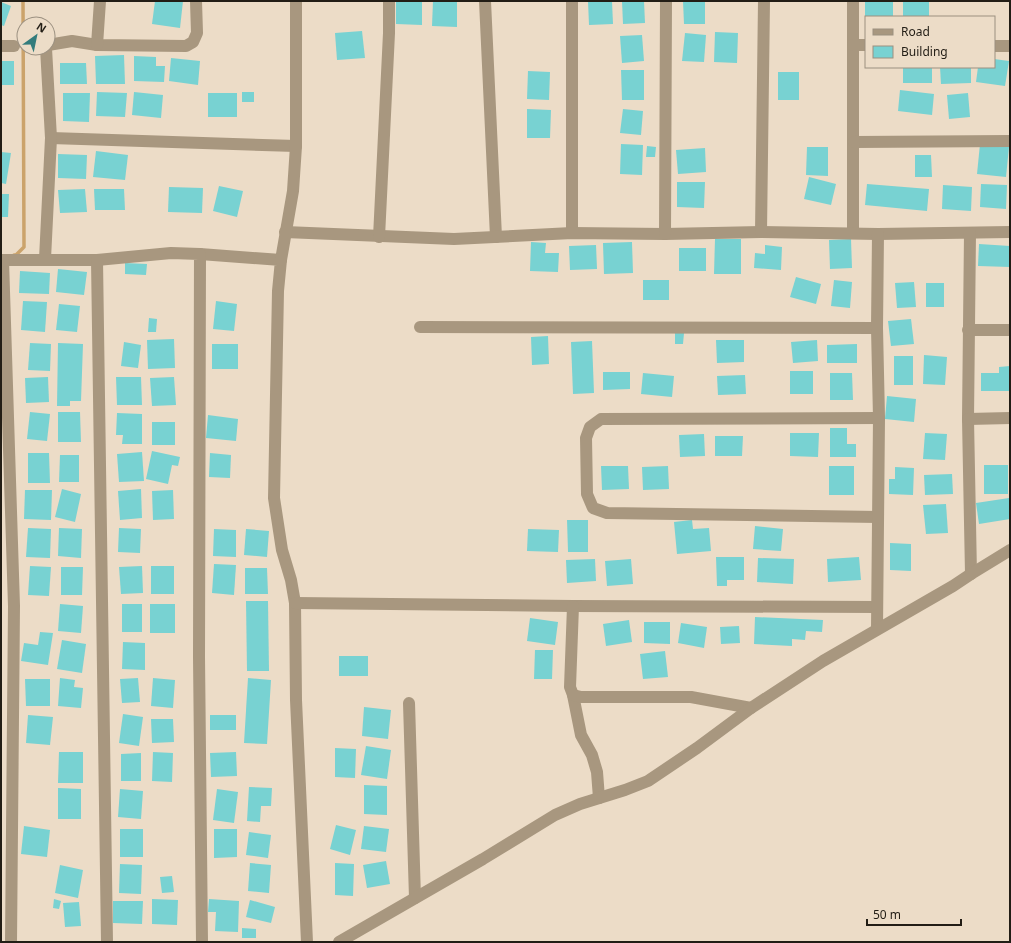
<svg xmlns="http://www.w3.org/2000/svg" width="1011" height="943" font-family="'Noto Sans',sans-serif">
	<rect width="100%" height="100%" fill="#ecdcc7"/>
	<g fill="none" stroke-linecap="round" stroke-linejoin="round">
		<!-- stream -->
		<path stroke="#cba36b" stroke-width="3.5" d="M14 255H16L24 247 23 1"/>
	</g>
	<!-- building -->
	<g fill="#78d2d2">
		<path d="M155 1H183L180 28 152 24Z"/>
		<path d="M396 1H422V25L396 24Z"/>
		<path d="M433 1H457V27L432 26Z"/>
		<path d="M588 1H612L613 24 589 25Z"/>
		<path d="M622 1H644L645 23 623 24Z"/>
		<path d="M683 1H705V24H684Z"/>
		<rect x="865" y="1" width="28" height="16"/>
		<rect x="903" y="1" width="26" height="16"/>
		<path d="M1 2 11 6 4 26 1 25Z"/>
		<path d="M362 31 365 58 337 60 335 33Z"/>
		<path d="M715 32 738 33 737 63 714 62Z"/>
		<path d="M685 33 706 35 704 62 682 61Z"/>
		<path d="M642 35 644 61 622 63 620 36Z"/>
		<path d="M124 55 125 84H96L95 56Z"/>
		<path d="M134 56 156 57V66H165L164 82 134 81Z"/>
		<path d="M171 58 200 61 198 85 169 81Z"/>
		<path d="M994 59 1009 61 1005 86 976 82 978 67H994Z"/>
		<rect x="1" y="61" width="13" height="24"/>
		<path d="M60 63H86L87 84H60Z"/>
		<rect x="903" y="67" width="29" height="16"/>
		<path d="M940 67H971V83L941 84Z"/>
		<path d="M621 70H644V100H622Z"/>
		<path d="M528 71 550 72 549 100 527 99Z"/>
		<rect x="778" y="72" width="21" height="28"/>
		<path d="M900 90 934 94 932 115 898 111Z"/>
		<path d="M97 92 127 93 125 117 96 116Z"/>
		<path d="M134 92 163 95 161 118 132 115Z"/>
		<rect x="242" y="92" width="12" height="10"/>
		<path d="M63 93H90L89 122 63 121Z"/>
		<rect x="208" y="93" width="29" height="24"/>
		<path d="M968 93 970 117 949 119 947 95Z"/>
		<path d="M527 109 551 110 550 138H527Z"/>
		<path d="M623 109 643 111 641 135 620 133Z"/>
		<path d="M621 144 643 145 642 175 620 174Z"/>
		<path d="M980 144 1009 147 1006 177 977 174Z"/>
		<path d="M647 146 656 147 655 157H646Z"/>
		<path d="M807 147H828V176L806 175Z"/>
		<path d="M705 148 706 172 678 174 676 150Z"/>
		<path d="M96 151 128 155 125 180 93 177Z"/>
		<path d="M1 152 11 153 6 184 1 183Z"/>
		<path d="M58 154 87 155 86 179 58 178Z"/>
		<path d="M915 155H931L932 177H915Z"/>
		<path d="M809 177 836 184 831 205 804 199Z"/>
		<path d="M677 182H705L704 208 677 207Z"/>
		<path d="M867 184 929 189 927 211 865 205Z"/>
		<path d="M981 184 1007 185 1006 209 980 207Z"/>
		<path d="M943 185 972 187 971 211 942 209Z"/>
		<path d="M219 186 243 191 237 217 213 211Z"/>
		<path d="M169 187 203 188 202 213 168 212Z"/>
		<path d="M85 189 87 212 60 213 58 190Z"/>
		<path d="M94 189H124L125 210H95Z"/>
		<path d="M1 194H9L8 217H1Z"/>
		<path d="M715 239H741V274H714Z"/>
		<path d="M851 239 852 268 830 269 829 240Z"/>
		<path d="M531 242 546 243 545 253H559L558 272 530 271Z"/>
		<path d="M632 242 633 273 604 274 603 243Z"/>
		<path d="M979 244 1010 246V267L978 266Z"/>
		<path d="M596 245 597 269 570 270 569 246Z"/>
		<path d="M765 245 782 247 781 270 754 268 755 253 765 254Z"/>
		<rect x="679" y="248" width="27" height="23"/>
		<path d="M125 263 147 264 146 275 125 274Z"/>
		<path d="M58 269 87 272 84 295 56 292Z"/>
		<path d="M20 271 50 273 49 294 19 293Z"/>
		<path d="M796 277 821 284 816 304 790 297Z"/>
		<rect x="643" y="280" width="26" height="20"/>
		<path d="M834 280 852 282 850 308 831 306Z"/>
		<path d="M914 282 916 307 897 308 895 283Z"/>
		<rect x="926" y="283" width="18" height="24"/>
		<path d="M23 301 47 302 45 332 21 330Z"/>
		<path d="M216 301 237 304 234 331 213 329Z"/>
		<path d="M59 304 80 306 77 332 56 330Z"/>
		<path d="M149 318 157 319 156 332H148Z"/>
		<path d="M911 319 914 344 891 346 888 321Z"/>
		<path d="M675 333H684L683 344H675Z"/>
		<path d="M548 336 549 364 532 365 531 337Z"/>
		<path d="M174 339 175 368 148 369 147 340Z"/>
		<path d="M716 340H744V362L717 363Z"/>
		<path d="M817 340 818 361 793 363 791 342Z"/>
		<path d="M592 341 594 393 573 394 571 342Z"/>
		<path d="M124 342 141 345 138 368 121 366Z"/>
		<path d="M30 343 51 344 50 371 28 370Z"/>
		<path d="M58 343 83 344 81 401H70V406H57Z"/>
		<rect x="212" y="344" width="26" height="25"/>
		<path d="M857 344V363H827V345Z"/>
		<path d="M924 355 947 357 945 385 923 384Z"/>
		<rect x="894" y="356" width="19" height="29"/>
		<path d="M1010 366V391H981V373H999V367Z"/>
		<rect x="790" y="371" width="23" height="23"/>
		<path d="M603 372H630V389L603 390Z"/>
		<path d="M643 373 674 376 672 397 641 394Z"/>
		<path d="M830 373H852L853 400H830Z"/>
		<path d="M745 375 746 394 718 395 717 376Z"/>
		<path d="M48 377 49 402 26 403 25 378Z"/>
		<path d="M116 377H141L142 405H117Z"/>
		<path d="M174 377 176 405 152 406 150 378Z"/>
		<path d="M887 396 916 399 914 422 885 419Z"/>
		<path d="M30 412 50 414 47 441 27 439Z"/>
		<path d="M58 412H80L81 442H58Z"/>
		<path d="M117 413 142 414V444H122L123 435H116Z"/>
		<path d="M208 415 238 419 236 441 206 438Z"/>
		<rect x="152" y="422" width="23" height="23"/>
		<path d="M830 428H847V444H856V457H830Z"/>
		<path d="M790 433H819L818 457 790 456Z"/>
		<path d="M925 433 947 434 945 460 923 459Z"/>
		<path d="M704 434 705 456 680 457 679 435Z"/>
		<path d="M715 436H743L742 456H715Z"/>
		<path d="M152 451 180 457 178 466 172 465 168 484 146 479Z"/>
		<path d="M142 452 144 481 119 482 117 454Z"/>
		<path d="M28 453H49L50 483H28Z"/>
		<path d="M210 453 231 455 230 478 209 477Z"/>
		<path d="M60 455H79V482H59Z"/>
		<rect x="984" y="465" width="24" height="29"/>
		<path d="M601 466H628L629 489 602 490Z"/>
		<path d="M668 466 669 489 643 490 642 467Z"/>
		<rect x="829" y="466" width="25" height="29"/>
		<path d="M895 467 914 468 913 495 889 494V479H895Z"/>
		<path d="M952 474 953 494 925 495 924 475Z"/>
		<path d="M62 489 81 494 75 522 55 517Z"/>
		<path d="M141 489 142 518 120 520 118 491Z"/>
		<path d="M25 490H52L51 520 24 519Z"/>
		<path d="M173 490 174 519 153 520 152 491Z"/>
		<path d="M1009 498 1010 519 979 524 976 503Z"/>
		<path d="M946 504 948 533 926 534 923 505Z"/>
		<path d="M567 520H588V552H568Z"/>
		<path d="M692 520 693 529 709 528 711 551 677 554 674 522Z"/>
		<path d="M755 526 783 529 781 551 753 549Z"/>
		<path d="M28 528 51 529 50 558 26 557Z"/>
		<path d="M59 528 82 529 81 558 58 556Z"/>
		<path d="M119 528 141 529 140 553 118 552Z"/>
		<path d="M214 529 236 530V557L213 556Z"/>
		<path d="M246 529 269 531 267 557 244 555Z"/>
		<path d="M528 529 559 530 558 552 527 551Z"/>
		<path d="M890 543 911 544V571L890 570Z"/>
		<path d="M716 557H744V580H727V586H717Z"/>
		<path d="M859 557 861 580 828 582 827 559Z"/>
		<path d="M758 558 794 559 793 584 757 582Z"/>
		<path d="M595 559 596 581 567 583 566 560Z"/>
		<path d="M631 559 633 584 607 586 605 561Z"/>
		<path d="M214 564 236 565 234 595 212 593Z"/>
		<path d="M30 566 51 567 49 596 28 595Z"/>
		<path d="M142 566 143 593 121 594 119 567Z"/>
		<rect x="151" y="566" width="23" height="28"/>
		<path d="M61 567H83L82 595H61Z"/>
		<path d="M245 568H267L268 594H245Z"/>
		<path d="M246 601H268L269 671H247Z"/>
		<path d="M60 604 83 606 81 633 58 631Z"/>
		<rect x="122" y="604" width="20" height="28"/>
		<rect x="150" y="604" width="25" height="29"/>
		<path d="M755 617 823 620 822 632 806 631 805 640 792 639V646L754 644Z"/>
		<path d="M530 618 558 622 555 645 527 641Z"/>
		<path d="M629 620 632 642 606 646 603 624Z"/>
		<path d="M644 622H670V644L644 643Z"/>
		<path d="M681 623 707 627 704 648 678 643Z"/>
		<path d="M739 626 740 643 721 644 720 627Z"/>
		<path d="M40 632 53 633 48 665 21 661 24 643 38 645Z"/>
		<path d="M62 640 86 644 82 673 57 669Z"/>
		<path d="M123 642 145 643V670L122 669Z"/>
		<path d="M535 650H553L552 679H534Z"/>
		<path d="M665 651 668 677 643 679 640 654Z"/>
		<rect x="339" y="656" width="29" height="20"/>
		<path d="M60 678 75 680 74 687 83 688 81 708 58 706Z"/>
		<path d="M138 678 140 702 122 703 120 679Z"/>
		<path d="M153 678 175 680 173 708 151 706Z"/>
		<path d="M248 678 271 680 267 744 244 743Z"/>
		<path d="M25 679H50V706H26Z"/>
		<path d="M364 707 391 710 388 739 362 736Z"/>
		<path d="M123 714 143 717 139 746 119 743Z"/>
		<path d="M28 715 53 717 50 745 26 743Z"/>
		<rect x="210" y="715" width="26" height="15"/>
		<path d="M151 719H173L174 742 152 743Z"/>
		<path d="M366 746 391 750 387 779 361 775Z"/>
		<path d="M335 748 356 749 355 778 335 777Z"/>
		<path d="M59 752H83V783H58Z"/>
		<path d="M153 752 173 753 172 782 152 781Z"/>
		<path d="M236 752 237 776 211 777 210 753Z"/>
		<path d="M141 753V781H121V754Z"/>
		<path d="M364 785 387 786V815L364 814Z"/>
		<path d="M249 787 272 788 271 806H261L260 822 247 821Z"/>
		<path d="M58 788 81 789V819H58Z"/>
		<path d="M120 789 143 791 141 819 118 817Z"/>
		<path d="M217 789 238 792 234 823 213 820Z"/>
		<path d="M336 825 356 830 350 855 330 849Z"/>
		<path d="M24 826 50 830 47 857 21 854Z"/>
		<path d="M364 826 389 829 386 852 361 849Z"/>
		<rect x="120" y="829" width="23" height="28"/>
		<path d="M214 829H237V857L214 858Z"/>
		<path d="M249 832 271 835 268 858 246 855Z"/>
		<path d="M386 861 390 884 367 888 363 865Z"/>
		<path d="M250 863 271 865 269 893 248 891Z"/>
		<path d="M335 863 354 864 353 896 335 895Z"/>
		<path d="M120 864 142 865 141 894 119 893Z"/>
		<path d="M60 865 83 870 78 898 55 893Z"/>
		<path d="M172 876 174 892 162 893 160 877Z"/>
		<path d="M54 899 61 901 59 909 53 908Z"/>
		<path d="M152 899 178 900 177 925 152 924Z"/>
		<path d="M209 899 239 901 238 932 215 931 216 912H208Z"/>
		<path d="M250 900 275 907 271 923 246 917Z"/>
		<path d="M113 901H143L142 924 113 923Z"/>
		<path d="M79 902 81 926 65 927 63 903Z"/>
		<path d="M242 928 256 929V938H242Z"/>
	</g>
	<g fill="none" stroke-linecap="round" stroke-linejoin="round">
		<!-- street -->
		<g stroke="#a8977f" stroke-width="12">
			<path d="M485 1 496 237"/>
			<path d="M572 1V233"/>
			<path d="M853 1V233"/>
			<path d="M48 45 72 41 97 45 186 46 193 42 197 33 196 1"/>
			<path d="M97 45 100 1"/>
			<path d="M853 45H866"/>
			<path d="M1 46H14"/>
			<path d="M994 46H1010"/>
			<path d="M51 138 296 146"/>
			<path d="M854 142 1010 141"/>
			<path d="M285 232 454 239 572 233 665 234 761 232 878 234 1010 232"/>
			<path d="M761 232 764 1"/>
			<path d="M970 233 968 419 971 574"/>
			<path d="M665 234 666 1"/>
			<path d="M379 237 389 33V1"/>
			<path d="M200 254 281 260 278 291 274 498 282 550 291 580 295 603 296 700 307 942"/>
			<path d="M45 259 51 138 46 48"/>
			<path d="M1 260H97L171 253 200 254 199 657 202 942"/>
			<path d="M3 260 14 606 11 942"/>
			<path d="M97 260 107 942"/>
			<path d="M281 260 293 191 296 146V1"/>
			<path d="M420 327 877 328"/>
			<path d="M968 330H1010"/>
			<path d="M968 419 1010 418"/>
			<path d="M878 517 607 513 593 508 587 494 586 438 590 427 601 419 879 418"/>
			<path d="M295 603 573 606 877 607"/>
			<path d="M573 606 570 687 573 695 581 735 592 755 597 772 599 798"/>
			<path d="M877 629 879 418 877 328 878 234"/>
			<path d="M573 695 581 697H691L751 708"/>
			<path d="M409 703 415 898"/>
			<path d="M339 942 483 859 555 815 580 804 625 790 648 781 697 748 751 708 823 661 953 586 971 574 1010 550"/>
		</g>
	</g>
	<!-- border -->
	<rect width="1011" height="943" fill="none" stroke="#221d15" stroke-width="4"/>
	<!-- legend -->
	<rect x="865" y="16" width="130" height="52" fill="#ecdcc7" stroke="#9b9080"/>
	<rect x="873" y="29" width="20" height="6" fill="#a8977f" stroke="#9b9080"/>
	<text x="901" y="36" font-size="12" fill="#221d15">Road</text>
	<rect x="873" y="46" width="20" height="12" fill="#78d2d2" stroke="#9b9080"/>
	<text x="901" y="56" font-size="12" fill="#221d15">Building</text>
	<!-- north arrow -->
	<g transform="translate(36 36) rotate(33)"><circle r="19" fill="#ecdcc7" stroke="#9b9080"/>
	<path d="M0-3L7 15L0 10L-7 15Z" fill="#337c7c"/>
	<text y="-6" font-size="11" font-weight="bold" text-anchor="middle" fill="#221d15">N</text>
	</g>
	<!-- scale -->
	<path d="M867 919v6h94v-6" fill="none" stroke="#221d15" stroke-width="2"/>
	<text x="873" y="919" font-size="12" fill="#221d15" stroke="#ecdcc7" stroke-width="3" paint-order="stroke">50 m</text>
</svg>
